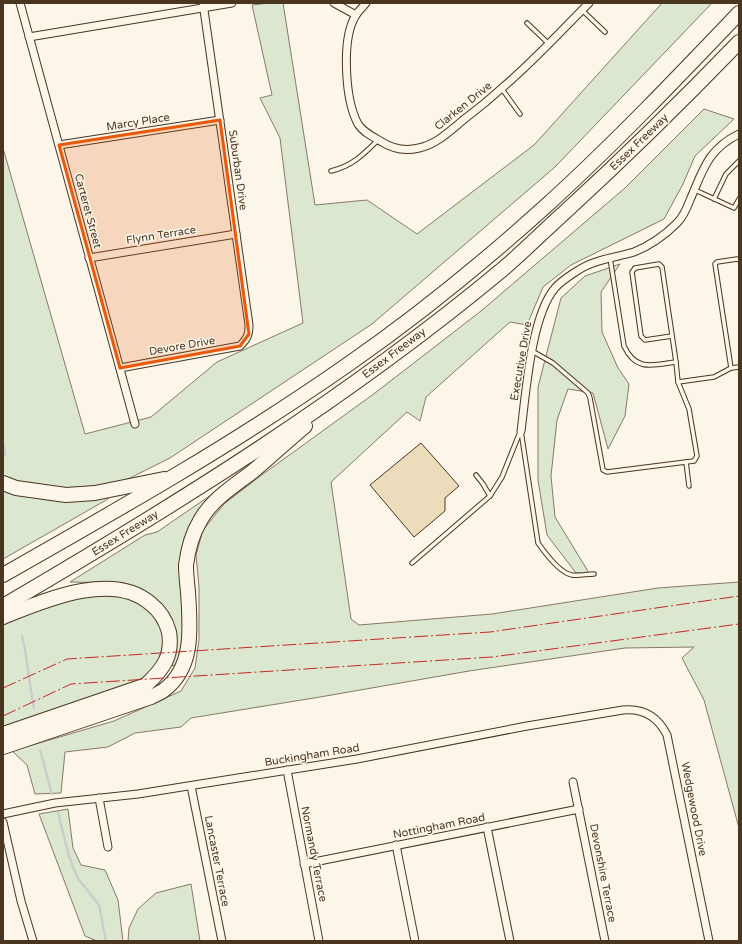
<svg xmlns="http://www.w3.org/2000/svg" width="742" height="944" font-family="'Varela Round',sans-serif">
	<rect width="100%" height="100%" fill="#fbf6e9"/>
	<!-- green -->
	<g fill="#dce7d0" stroke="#887966">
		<path d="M269 3H283L315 205 367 200 417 234 534 145 662 3H712L555 167 372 324 170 458 122 482 78 491 34 487 3 477V148L85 434 151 417 217 362 303 323 280 138 260 98 272 95 252 5Z"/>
		<path d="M704 109 734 119 695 156 683 184 664 219 571 265 543 287 527 325 510 322 426 397 420 421 407 412 331 482 351 619 359 625 492 614 658 588 739 582V828L704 700 682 658 694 647 625 648 469 671 320 697 191 718 181 727 135 733 108 747 65 752 61 793 35 794 27 765 12 751 114 721 181 691 195 668 199 640V587L196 555 203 530 224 504 259 477 375 393 481 311 625 188Z"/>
		<path d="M620 264 601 292 602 332 618 368 629 384 625 416 608 449 593 393 568 389 557 420 551 476 555 517 589 573H576L547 535 538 480V387L561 298 585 276Z"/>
		<path d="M3 489 112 493 108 499 3 559Z"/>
		<path d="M214 493 184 538 182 558 183 645 177 665 167 666 174 640 149 596 124 583 70 582 145 535 157 532Z"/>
		<path d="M106 592 148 605 161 624 164 643 159 659 152 672 133 684 3 728V625L57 600Z"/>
		<path d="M68 809 73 848 81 865 105 870 118 900 123 941H97L85 936 39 814Z"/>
		<path d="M191 884 200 941H128L129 928 138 909 156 893Z"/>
	</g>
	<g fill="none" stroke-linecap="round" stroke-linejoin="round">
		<!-- stream -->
		<g stroke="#c9cecd" stroke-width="2.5">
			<path d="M3 443 5 455"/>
			<path d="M22 636C28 660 29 684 34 708"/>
			<path d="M40 750 52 794"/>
			<path d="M58 813 69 856 77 877 99 905 106 941"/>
		</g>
	</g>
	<!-- building -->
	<path fill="#ecdcbc" stroke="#4a3520" d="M421 443 459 486 445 498V511L414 537 370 485Z"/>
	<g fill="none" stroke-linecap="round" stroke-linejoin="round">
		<!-- service casing -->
		<g stroke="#4a3520" stroke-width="5.5">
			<g id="service">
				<path d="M582 10 605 32"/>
				<path d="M527 23 549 44"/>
				<path d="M502 89 520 114"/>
				<path d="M331 171C352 166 363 155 378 140"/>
				<path d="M695 190 734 208 739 199"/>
				<path d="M714 199 726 174 739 161"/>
				<path d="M672 336 645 340 641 336 632 272 635 268 659 264 662 267 676 362"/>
				<path d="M532 351 553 363 588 393 590 398 603 470 607 472 694 461 697 456 689 409 678 382 676 362C653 365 636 372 624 346L610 258"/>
				<path d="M731 368 715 264 717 262 737 259 739 260"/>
				<path d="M678 382 714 377 731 368 739 367"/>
				<path d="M521 431 538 543C545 553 560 573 572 575 579 576 587 574 594 574"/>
				<path d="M686 462 689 486"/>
				<path d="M476 475 483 484 490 496"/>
				<path d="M412 563 490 496 502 477 520 432"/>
			</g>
		</g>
		<!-- minor casing -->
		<g stroke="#4a3520" stroke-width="9">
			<g id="minor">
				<path d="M20 3 135 424"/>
				<path d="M334 3 356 15"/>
				<path d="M366 3C363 7 359 10 356 15 341 38 345 100 358 124 363 132 373 137 382 142 393 149 406 151 419 148 438 144 453 128 467 117 479 108 491 98 502 88 533 62 560 32 589 3"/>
				<path d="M29 37 232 3"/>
				<path d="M59 145 220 120"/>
				<path d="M89 258 236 234"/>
				<path d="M120 368 240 346C247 339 249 335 249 325L203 3"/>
				<path d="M521 431C526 393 531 316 555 288 562 280 583 266 593 263 606 258 621 256 634 252 649 246 665 235 677 223 683 217 687 208 690 200 703 170 708 149 739 134"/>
				<path d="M287 770 319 941"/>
				<path d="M573 782 605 941"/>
				<path d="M191 786 222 941"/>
				<path d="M99 798 108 847"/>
				<path d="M3 814 55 803 138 794 357 759 527 726 623 710C643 708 658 717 667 735L709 941"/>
				<path d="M3 822 21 901 33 941"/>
				<path d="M487 827 510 941"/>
				<path d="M396 845 415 941"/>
				<path d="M304 864 579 809"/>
			</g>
		</g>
		<!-- motorway casing -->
		<g stroke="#4a3520" stroke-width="16">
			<g id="motorway">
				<path d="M3 483 16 488 66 495 95 493 164 479"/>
				<path d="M3 575C121 508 239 441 350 363 419 315 485 261 547 205 614 144 677 78 739 13"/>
				<path d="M3 606C176 505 348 398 503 269 524 251 544 231 565 212 625 157 683 100 739 42"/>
				<path d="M3 617C43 601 113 570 151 604 160 611 166 621 169 632 173 656 163 669 146 685L3 734"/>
				<path d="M3 747 151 697C155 695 160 693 164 690 195 667 190 626 188 592 187 583 186 574 186 565 188 550 192 534 200 521 211 500 234 486 252 472 270 457 287 441 305 426"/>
			</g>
		</g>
		<!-- service -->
		<use href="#service" stroke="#fbf6e9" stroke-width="3.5"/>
		<!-- minor -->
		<use href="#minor" stroke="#fbf6e9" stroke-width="7"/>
		<!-- motorway -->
		<use href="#motorway" stroke="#fbf6e9" stroke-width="14"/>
		<!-- power -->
		<g stroke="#c62828" stroke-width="1" stroke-dasharray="14 3 2 3" stroke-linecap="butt">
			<path d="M3 688 67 659 490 632 739 596"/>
			<path d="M3 716 71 684 492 657 739 624"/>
		</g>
	</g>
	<!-- marked area -->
	<path fill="#e8590c" fill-opacity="0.2" stroke="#e8590c" stroke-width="3" stroke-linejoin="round" d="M220 120 249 334 240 346 120 368 59 145Z"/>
	<g text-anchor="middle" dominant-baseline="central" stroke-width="3" stroke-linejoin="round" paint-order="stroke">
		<!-- street labels -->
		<g font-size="11" fill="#4a3520" stroke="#fbf6e9">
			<text transform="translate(463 106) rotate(-39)">Clarken Drive</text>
			<text transform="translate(138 122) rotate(-9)">Marcy Place</text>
			<text transform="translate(639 142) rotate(-44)">Essex Freeway</text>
			<text transform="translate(238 170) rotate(82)">Suburban Drive</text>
			<text transform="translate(88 211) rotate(75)">Carteret Street</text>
			<text transform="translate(161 235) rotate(-9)">Flynn Terrace</text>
			<text transform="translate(182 346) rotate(-10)">Devore Drive</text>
			<text transform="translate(394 353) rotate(-37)">Essex Freeway</text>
			<text transform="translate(521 361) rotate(-80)">Executive Drive</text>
			<text transform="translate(125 533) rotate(-32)">Essex Freeway</text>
			<text transform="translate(312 755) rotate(-9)">Buckingham Road</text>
			<text transform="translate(694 809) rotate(79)">Wedgewood Drive</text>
			<text transform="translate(439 826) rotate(-11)">Nottingham Road</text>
			<text transform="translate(314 854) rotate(79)">Normandy Terrace</text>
			<text transform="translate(217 861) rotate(79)">Lancaster Terrace</text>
			<text transform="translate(603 873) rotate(79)">Devonshire Terrace</text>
		</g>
	</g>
	<!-- border -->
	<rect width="742" height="944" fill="none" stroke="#4a3520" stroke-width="8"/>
</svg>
